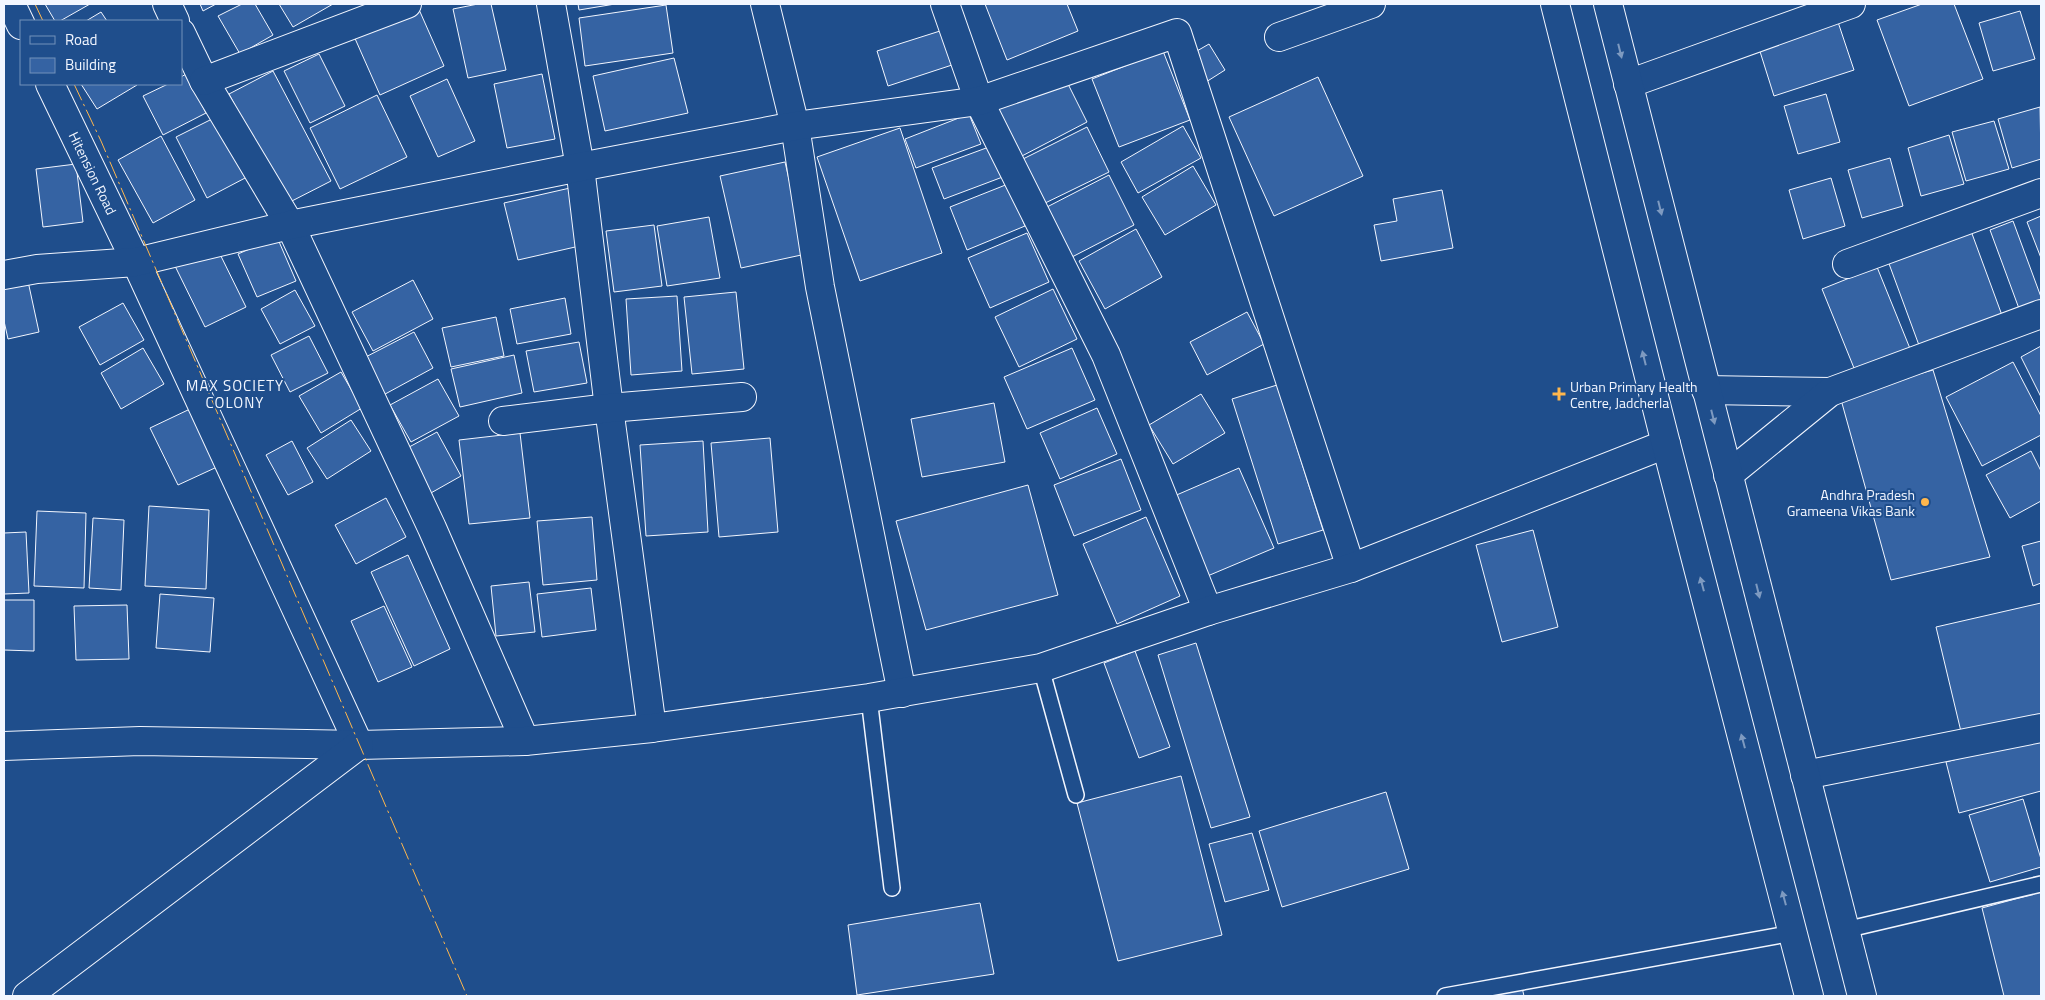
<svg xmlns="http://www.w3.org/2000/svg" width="2045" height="1000" font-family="'Titillium Web',sans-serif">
	<rect width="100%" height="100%" fill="#1f4e8c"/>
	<!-- building -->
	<g fill="#3563a3" stroke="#f2f6ff">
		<path d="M45 4H90L60 21H55Z"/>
		<path d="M200 4H216L203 11Z"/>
		<path d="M242 4H255L273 35 240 54 218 16Z"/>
		<path d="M279 4H333L293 27Z"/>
		<path d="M478 4H491L506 70 468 78 453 9Z"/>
		<path d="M578 4H615L579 10Z"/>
		<path d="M985 4H1067L1078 31 1007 60Z"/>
		<path d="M1922 4H1954L1983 79 1909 106 1877 20Z"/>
		<path d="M417 5 444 66 380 95 353 34Z"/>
		<path d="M666 5 673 53 585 66 579 18Z"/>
		<path d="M2020 11 2035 59 1993 71 1979 23Z"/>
		<path d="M101 12 107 21H86Z"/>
		<path d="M1836 16 1854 70 1774 96 1757 42Z"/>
		<path d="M940 31 952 65 888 86 877 51Z"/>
		<path d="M1209 44 1225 70 1206 82 1190 55Z"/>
		<path d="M1163 51 1190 120 1119 147 1092 79Z"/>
		<path d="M319 54 345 106 310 123 284 71Z"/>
		<path d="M674 58 688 113 605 131 593 76Z"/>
		<path d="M273 71 331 181 286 204 229 94Z"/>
		<path d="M186 74 206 113 163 135 143 96 168 84H181V77Z"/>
		<path d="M542 74 555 139 507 148 494 84Z"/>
		<path d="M1064 76 1087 122 1020 157 996 110Z"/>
		<path d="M1318 77 1363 176 1274 216 1229 117Z"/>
		<path d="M447 79 475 141 438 157 410 96Z"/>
		<path d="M81 84H137V85L97 109Z"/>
		<path d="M1826 94 1840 142 1798 154 1784 106Z"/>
		<path d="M377 95 407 157 340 189 310 128Z"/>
		<path d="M2040 107 2041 159 2012 168 1998 119Z"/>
		<path d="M969 114 981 144 916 168 905 139Z"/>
		<path d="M216 117 247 177 207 198 176 137Z"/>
		<path d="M1994 121 2009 169 1966 181 1952 132Z"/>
		<path d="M1183 126 1201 158 1138 193 1121 162Z"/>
		<path d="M1087 127 1109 172 1039 206 1017 162Z"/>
		<path d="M900 128 942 253 860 281 817 157Z"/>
		<path d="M1949 135 1964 184 1921 196 1908 148Z"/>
		<path d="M161 136 195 200 153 223 118 160Z"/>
		<path d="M997 144 1008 175 944 199 932 168Z"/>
		<path d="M1890 158 1903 206 1862 218 1848 170Z"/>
		<path d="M785 162 806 254 741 268 720 176Z"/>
		<path d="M76 164 83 222 43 227 36 169Z"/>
		<path d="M1193 166 1216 205 1165 235 1142 197Z"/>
		<path d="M1109 175 1134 225 1072 257 1047 207Z"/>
		<path d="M1831 178 1845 226 1803 239 1789 190Z"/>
		<path d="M1008 184 1025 226 967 250 950 207Z"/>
		<path d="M570 188 584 245 518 260 504 203Z"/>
		<path d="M1442 190 1453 248 1381 261 1374 225 1397 221 1393 199Z"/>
		<path d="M2041 216V258L2027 222Z"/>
		<path d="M709 217 720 278 667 286 657 226Z"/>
		<path d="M2013 221 2041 297V307L2021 314 1990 230Z"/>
		<path d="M654 225 662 286 614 292 606 231Z"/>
		<path d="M1136 229 1162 277 1105 309 1079 261Z"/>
		<path d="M1971 231 2003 318 1920 348 1888 261Z"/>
		<path d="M1027 233 1049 282 990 308 968 258Z"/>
		<path d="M277 237 296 281 257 297 238 254Z"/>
		<path d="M216 246 246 307 205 327 175 266Z"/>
		<path d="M1877 267 1911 351 1856 373 1822 289Z"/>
		<path d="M26 272 39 332 8 339 4 321V278Z"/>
		<path d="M413 280 433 319 373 351 352 312Z"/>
		<path d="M1053 289 1077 339 1019 367 995 317Z"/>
		<path d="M295 290 315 326 280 344 261 309Z"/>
		<path d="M736 292 744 369 692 374 684 297Z"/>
		<path d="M677 296 682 371 631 375 626 299Z"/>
		<path d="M565 298 571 334 517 344 510 309Z"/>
		<path d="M123 303 144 340 100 365 79 327Z"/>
		<path d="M1247 312 1264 344 1207 375 1190 342Z"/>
		<path d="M496 317 504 356 451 367 442 328Z"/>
		<path d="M414 332 433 368 376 399 356 362Z"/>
		<path d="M309 336 328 373 290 392 271 355Z"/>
		<path d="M579 342 587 383 534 392 526 351Z"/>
		<path d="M2041 346V397L2021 357Z"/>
		<path d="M143 348 164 384 121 409 101 373Z"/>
		<path d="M1072 348 1095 400 1027 429 1004 377Z"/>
		<path d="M514 355 522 393 460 407 451 369Z"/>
		<path d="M2013 362 2041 416V435L1982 466 1946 397Z"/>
		<path d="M1933 370 1990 557 1891 580 1840 396Z"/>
		<path d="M341 372 362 408 321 433 299 396Z"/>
		<path d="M438 379 459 416 411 442 390 405Z"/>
		<path d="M1277 385 1323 530 1278 544 1232 399Z"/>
		<path d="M1201 394 1225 433 1173 464 1149 425Z"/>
		<path d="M994 403 1005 462 922 477 911 419Z"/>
		<path d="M1097 408 1117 454 1060 479 1040 433Z"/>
		<path d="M190 409 217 467 178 485 150 428Z"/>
		<path d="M351 420 371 451 327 479 307 448Z"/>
		<path d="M437 432 461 476 422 498 398 453Z"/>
		<path d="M520 433 530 518 469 524 459 440Z"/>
		<path d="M770 438 778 532 719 537 711 443Z"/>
		<path d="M292 441 313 482 288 495 266 455Z"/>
		<path d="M703 441 708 532 646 536 640 445Z"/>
		<path d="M2031 451 2041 471V501L2010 518 1986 475Z"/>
		<path d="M1121 459 1141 510 1074 536 1054 485Z"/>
		<path d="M1239 468 1274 548 1198 580 1165 500Z"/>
		<path d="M1028 485 1058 595 926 630 896 521Z"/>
		<path d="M386 498 406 537 356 564 335 525Z"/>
		<path d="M149 506 209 510 206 589 145 586Z"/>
		<path d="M37 511 86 513 84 588 34 586Z"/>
		<path d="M592 517 597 580 543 585 537 521Z"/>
		<path d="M1146 517 1180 596 1117 624 1083 544Z"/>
		<path d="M93 518 124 520 121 590 89 588Z"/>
		<path d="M1533 530 1558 627 1502 642 1476 545Z"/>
		<path d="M26 532 29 593 4 594V533Z"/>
		<path d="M2041 541V583L2033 586 2022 546Z"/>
		<path d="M408 555 450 649 414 666 371 572Z"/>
		<path d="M529 582 535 632 496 636 491 586Z"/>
		<path d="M591 588 596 630 542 637 537 594Z"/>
		<path d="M160 594 214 598 210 652 156 648Z"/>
		<path d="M4 600H34V651L4 650Z"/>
		<path d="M2041 603V722L1963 740 1936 627Z"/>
		<path d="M127 605 129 659 76 660 74 606Z"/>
		<path d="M384 606 412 667 378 682 351 621Z"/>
		<path d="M1196 643 1250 817 1211 828 1158 655Z"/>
		<path d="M1135 651 1170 747 1139 758 1104 663Z"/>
		<path d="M2041 737V791L1959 813 1946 762Z"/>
		<path d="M1181 776 1222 935 1118 961 1077 803Z"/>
		<path d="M1386 792 1409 869 1282 907 1259 831Z"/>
		<path d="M2023 799 2041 859V867L1990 882 1969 815Z"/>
		<path d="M1252 833 1269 890 1225 902 1209 844Z"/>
		<path d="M2041 892V996H2004L1982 908Z"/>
		<path d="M980 903 994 974 857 995 848 925Z"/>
		<path d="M1521 983 1524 996H1457Z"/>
	</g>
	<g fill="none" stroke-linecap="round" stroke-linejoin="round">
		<!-- lane casing -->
		<g stroke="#f2f6ff" stroke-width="18">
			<g id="lane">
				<path d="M1041 668 1076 795"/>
				<path d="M869 698 892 888"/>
				<path d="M1845 930 2041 884"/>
				<path d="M1445 996 1793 933"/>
			</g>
		</g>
		<!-- street casing -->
		<g stroke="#f2f6ff" stroke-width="30">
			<g id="street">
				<path d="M11 4 21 25"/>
				<path d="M167 4 175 21"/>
				<path d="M551 4 580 167 609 408 652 728"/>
				<path d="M765 4 795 126 820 287 902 693"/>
				<path d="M945 4 979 101 1106 355 1208 611"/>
				<path d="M181 33 204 81 290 225 432 528 525 741"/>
				<path d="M1279 37 1371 4"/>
				<path d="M204 81 407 4"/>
				<path d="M50 84 136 262 359 745"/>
				<path d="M1628 84 1851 4"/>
				<path d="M1847 264 2041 193"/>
				<path d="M4 275 37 269 136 262 290 225 580 167 795 126 979 101 1177 33 1351 568"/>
				<path d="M1706 390 1830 392"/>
				<path d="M503 421 609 408 742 397"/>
				<path d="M1728 475 1830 392 2041 314"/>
				<path d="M1805 775 2041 728"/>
			</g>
		</g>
		<!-- secondary casing -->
		<g stroke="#f2f6ff" stroke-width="30">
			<g id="secondary">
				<path d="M4 746 140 741 359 745 525 741 652 728 869 698 1041 668 1208 611 1351 568 1666 444"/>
				<path d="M27 996 359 745"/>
			</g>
		</g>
		<!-- highway casing -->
		<g stroke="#f2f6ff" stroke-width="30">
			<g id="highway">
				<path d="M1555 4 1666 444 1809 996"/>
				<path d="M1608 4 1862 996"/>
			</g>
		</g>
		<!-- lane -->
		<use href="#lane" stroke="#1f4e8c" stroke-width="15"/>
		<!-- street -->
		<use href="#street" stroke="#1f4e8c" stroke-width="28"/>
		<!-- secondary -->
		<use href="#secondary" stroke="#1f4e8c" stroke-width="28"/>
		<!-- highway -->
		<use href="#highway" stroke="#1f4e8c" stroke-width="28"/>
		<!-- power -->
		<g stroke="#ffb74d" stroke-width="1" stroke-dasharray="18 4 2.5 4" stroke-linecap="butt">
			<path d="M35 4 43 21"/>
			<path d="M74 84 101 141 467 996"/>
		</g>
	</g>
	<!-- one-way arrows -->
	<defs><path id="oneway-solid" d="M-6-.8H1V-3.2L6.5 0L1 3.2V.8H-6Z" transform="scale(1.25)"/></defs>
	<g fill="#7e9ac0">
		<use href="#oneway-solid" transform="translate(1620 51) rotate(76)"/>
		<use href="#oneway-solid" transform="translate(1660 208) rotate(76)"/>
		<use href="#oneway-solid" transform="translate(1644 358) rotate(-104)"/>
		<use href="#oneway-solid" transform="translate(1713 417) rotate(76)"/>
		<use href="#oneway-solid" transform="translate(1702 584) rotate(-105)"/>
		<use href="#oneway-solid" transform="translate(1758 591) rotate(76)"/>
		<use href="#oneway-solid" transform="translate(1743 741) rotate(-105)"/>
		<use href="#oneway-solid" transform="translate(1784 898) rotate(-105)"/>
	</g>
	<!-- markers -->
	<g fill="#ffb74d" stroke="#1f4e8c" stroke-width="2">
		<path d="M1556.5 386.5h5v5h5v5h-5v5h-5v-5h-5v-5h5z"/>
		<circle cx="1925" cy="502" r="5"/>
	</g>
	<g text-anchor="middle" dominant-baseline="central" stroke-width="4" stroke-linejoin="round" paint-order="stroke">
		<!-- street labels -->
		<g font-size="14" fill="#f2f6ff" stroke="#1f4e8c">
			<text transform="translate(93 173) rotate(64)">Hitension Road</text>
		</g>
		<!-- poi labels -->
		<g font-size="14" fill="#f2f6ff" stroke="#1f4e8c" text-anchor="start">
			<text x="1570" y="386">Urban Primary Health<tspan x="1570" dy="16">Centre, Jadcherla</tspan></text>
			<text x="1915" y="494" text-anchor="end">Andhra Pradesh<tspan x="1915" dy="16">Grameena Vikas Bank</tspan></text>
		</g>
		<!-- neighbourhood labels -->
		<g font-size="15" letter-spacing="1" fill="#f2f6ff" stroke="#1f4e8c">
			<text x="235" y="385">MAX SOCIETY<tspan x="235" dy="17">COLONY</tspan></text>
		</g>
	</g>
	<!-- border -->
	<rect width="2045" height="1000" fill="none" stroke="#f2f6ff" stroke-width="10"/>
	<!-- legend -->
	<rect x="20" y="20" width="162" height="65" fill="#1f4e8c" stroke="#7391ba"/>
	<rect x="30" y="36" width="25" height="8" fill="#1f4e8c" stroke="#7391ba"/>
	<text x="65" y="45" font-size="15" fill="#f2f6ff">Road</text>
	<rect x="30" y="58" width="25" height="15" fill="#3563a3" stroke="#7391ba"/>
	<text x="65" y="70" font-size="15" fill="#f2f6ff">Building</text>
</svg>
